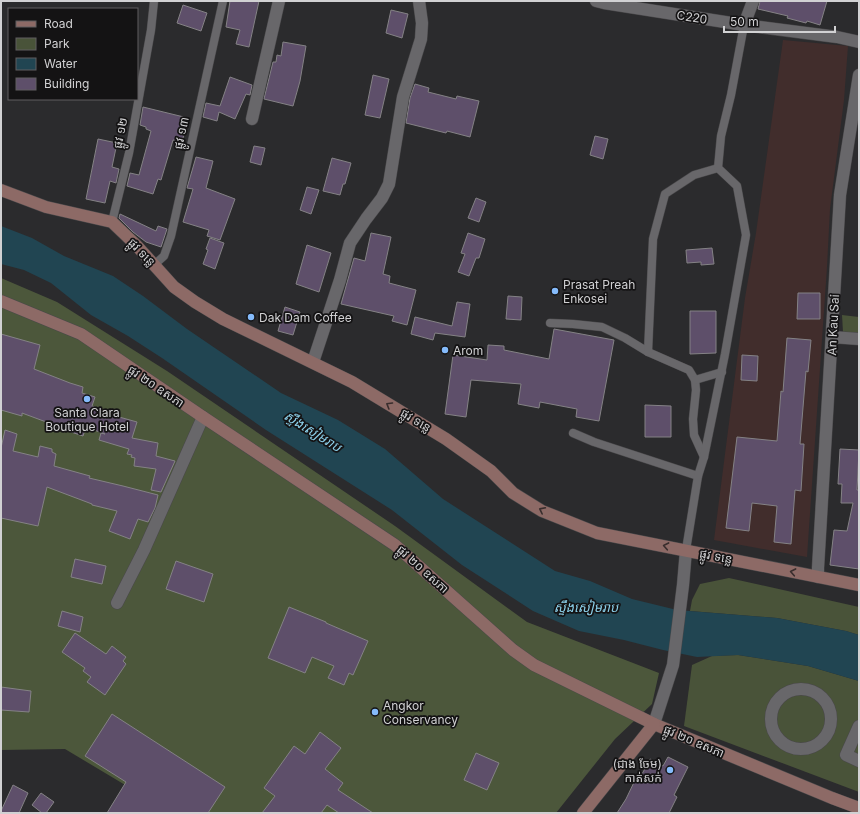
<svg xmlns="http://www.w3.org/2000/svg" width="860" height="814" font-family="Inter,'Noto Sans Khmer',sans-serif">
	<rect width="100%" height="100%" fill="#2b2b2d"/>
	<!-- education -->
	<path fill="#412d2c" d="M783 40 848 46 844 100 830 209 827 267 807 557 714 540 745 298 756 233Z"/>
	<!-- green -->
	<g fill="#495339">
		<path d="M842 315 859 317V333L843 332Z"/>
		<path d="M729 578 859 607V635L846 631 777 618 690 611 692 600 700 584Z"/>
		<path d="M738 655 808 666 859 681V792L684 726 692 665 712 656Z"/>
	</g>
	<!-- forest -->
	<path fill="#4c573b" d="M1 278 57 302 167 371 395 526 527 622 659 673 652 704 615 739 556 813H172L65 749 1 750Z"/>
	<!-- water -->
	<path fill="#214552" d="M1 226 32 238 64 256 113 276 143 296 187 329 281 393 338 420 385 449 443 499 555 571 590 581 632 599 677 610 777 618 846 631 859 635V681L808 666 738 655 697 657 663 650 624 640 579 631 533 611 462 565 392 510 266 430 162 358 128 336 91 315 51 283 24 270 1 264Z"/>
	<!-- building -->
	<g fill="#5e4f6a" stroke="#848285">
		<path d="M230 1H259L249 47 236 44 240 30 226 27Z"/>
		<path d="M760 1H827L820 25 807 21 806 23 787 18 788 16 758 9Z"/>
		<path d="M183 5 207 13 201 31 177 23Z"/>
		<path d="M391 10 408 14 402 38 386 33Z"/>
		<path d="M283 42 306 46 300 81 293 106 264 99 273 62H276L277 55 281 56Z"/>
		<path d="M373 75 389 79 380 118 365 115Z"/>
		<path d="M230 77 252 85 250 95 246 94 235 119 219 112 217 121 203 117 206 103 220 106Z"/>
		<path d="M415 84 429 88 428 92 456 99 457 96 479 101 470 137 447 131 446 133 406 123 410 98Z"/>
		<path d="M143 107 188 118 182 142 173 140 161 180 158 179 153 194 127 186 130 173 139 175 151 131 146 129V127L140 125Z"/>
		<path d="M595 136 608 139 603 159 590 155Z"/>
		<path d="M98 139 117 143 112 167 119 169 116 183 110 181 105 203 86 199Z"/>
		<path d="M254 146 265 148 261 165 250 162Z"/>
		<path d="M196 157 213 161 206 188 235 199 220 240 207 236 209 230 183 222 193 189 187 188Z"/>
		<path d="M332 158 351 163 345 184H343L340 195 323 191Z"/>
		<path d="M307 187 319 190 311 214 300 210Z"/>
		<path d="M476 198 486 202 479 222 468 218Z"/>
		<path d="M120 214 156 231 158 226 167 229 161 247 146 242 133 232 119 218Z"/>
		<path d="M371 233 391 237 383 274 390 276 389 283 416 290 407 325 392 321 394 316 341 304 354 258 365 261Z"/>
		<path d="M468 233 485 239 479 258H476L469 276 458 272 465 254 461 253Z"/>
		<path d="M210 238 224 243 215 269 203 264 208 250 206 249Z"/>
		<path d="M307 245 331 253 319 292 296 284Z"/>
		<path d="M712 248 714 264 701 265V262L687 263 686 250Z"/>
		<path d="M798 293H820V319H797Z"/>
		<path d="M508 296 522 297 521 320 506 319Z"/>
		<path d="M457 302 470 304 465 337 435 333 433 340 411 334 415 317 452 326Z"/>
		<path d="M285 307 300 312 293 335 278 331Z"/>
		<path d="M690 311H716V353L690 354Z"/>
		<path d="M554 329 614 340 599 421 576 417 577 409 540 402 539 408 518 404 521 384 471 380 466 417 445 414 453 355 487 360 488 345 504 346V350L549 359Z"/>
		<path d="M1 334 40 345 34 369 70 383 83 387 82 393 95 397 92 406 113 413 112 415 137 422 132 438 158 443 156 456 175 461 161 492 151 490 156 469 134 466 135 458 131 457 132 455 127 454 129 449 99 440 101 433 105 434 86 427 83 436 56 427 57 426 22 413V416L1 410Z"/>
		<path d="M787 338 811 340 808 372 806 371 800 444H804L801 491 795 490 791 544 774 542 777 506 752 503 749 531 726 528 737 437 777 441 781 391 783 392Z"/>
		<path d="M742 355 758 356 757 381 741 380Z"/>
		<path d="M645 405 671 406V437H645Z"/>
		<path d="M5 430 17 434 13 451 38 457 40 446 52 449V452L56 454 54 466 90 476 89 478 123 486 158 495 155 508 148 522 138 519 130 539 109 531 117 511 92 505V504L47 487 38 526 1 518V448Z"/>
		<path d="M840 449 859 450 857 490H859V569L830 565 834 530 847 531 853 503H841L842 484H838Z"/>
		<path d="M75 559 106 566 102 584 71 577Z"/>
		<path d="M176 561 213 574 204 602 166 589Z"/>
		<path d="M289 607 326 622V623L368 641 353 675 349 673 344 685 328 678 334 666 312 657 305 673 268 658Z"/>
		<path d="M62 611 83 617 80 632 58 626Z"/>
		<path d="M75 633 106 654 112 646 126 657 123 661 126 664 105 695 87 682 91 677 83 671 85 668 62 652Z"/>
		<path d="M1 687 31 691 29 712 1 710Z"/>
		<path d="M112 714 225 787 208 813H107L126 782 85 756Z"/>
		<path d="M320 732 341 748 325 769 343 783 338 790 373 813H339L327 805 321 813H262L275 796 264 788 294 746 305 754Z"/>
		<path d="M476 753 499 763 487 790 464 780Z"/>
		<path d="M668 757 688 767 674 795 677 797 669 813H617L626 799 638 774 641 776 650 759 663 766Z"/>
		<path d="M13 785 28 793 19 813H1V811Z"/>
		<path d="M41 793 54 802 46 813H42L32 805Z"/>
	</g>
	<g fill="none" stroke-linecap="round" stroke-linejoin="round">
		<!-- lane casing -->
		<g stroke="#49484a" stroke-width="9">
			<g id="lane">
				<path d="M112 222 129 153 151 30 154 1"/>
				<path d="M154 265 164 256 171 236 223 1"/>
				<path d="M550 323 573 324 602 327 625 338 648 352 689 370 695 380 696 390 693 419 694 435 704 457"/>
				<path d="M648 352 653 239 665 194 694 175 718 168"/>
				<path d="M695 380 722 372"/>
				<path d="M573 433 594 442 698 476"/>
				<path d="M686 550 698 476 704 457 725 354 746 235 737 186 718 168 721 136 731 95 744 25"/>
			</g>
		</g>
		<!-- street casing -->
		<g stroke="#49484a" stroke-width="13">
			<g id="street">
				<path d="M596 1 604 3 744 25 837 37 859 42"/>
				<path d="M744 25 753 1"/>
				<path d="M252 119 279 1"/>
				<path d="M832 337 859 339"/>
				<path d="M313 362 340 280 350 243 366 219 382 198 389 184 403 97 421 39 422 23 419 1"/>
				<path d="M818 577V568L840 195 859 75"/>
				<path d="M117 603 144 550 203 417"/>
				<circle cx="801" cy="719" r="30"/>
				<path d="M654 724 673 665 683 585 686 550"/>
				<path d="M859 726 846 755 859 761"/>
			</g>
		</g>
		<!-- secondary casing -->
		<g stroke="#49484a" stroke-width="13">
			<g id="secondary">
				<path d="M1 190 46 207 112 222 137 246 174 287 195 302 223 319 352 382 446 439 491 471 513 493 542 511 597 533 859 585"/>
				<path d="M1 301 81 334 203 417 395 545 513 650 534 665 654 724 832 798 859 808"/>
				<path d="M583 813 654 724"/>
			</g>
		</g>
		<!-- lane -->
		<use href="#lane" stroke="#68676a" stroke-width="8"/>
		<!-- street -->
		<use href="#street" stroke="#68676a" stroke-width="12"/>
		<!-- secondary -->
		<use href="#secondary" stroke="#8d6a66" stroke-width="12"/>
	</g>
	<!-- one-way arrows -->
	<defs><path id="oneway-chevron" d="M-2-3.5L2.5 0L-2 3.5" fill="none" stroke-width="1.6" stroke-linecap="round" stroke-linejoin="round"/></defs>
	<g stroke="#382d2d">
		<use href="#oneway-chevron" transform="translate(389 405) rotate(-149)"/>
		<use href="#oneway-chevron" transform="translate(542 510) rotate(-153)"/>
		<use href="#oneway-chevron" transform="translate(666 546) rotate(-169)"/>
		<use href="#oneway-chevron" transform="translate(793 572) rotate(-169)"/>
	</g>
	<!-- markers -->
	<g fill="#85bbfb" stroke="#141314" stroke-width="1.5">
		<circle cx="555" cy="291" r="4"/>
		<circle cx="251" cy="317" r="4"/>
		<circle cx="445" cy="350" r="4"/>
		<circle cx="87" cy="399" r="4"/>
		<circle cx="375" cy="712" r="4"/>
		<circle cx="670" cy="770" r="4"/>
	</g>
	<g text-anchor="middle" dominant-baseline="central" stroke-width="3.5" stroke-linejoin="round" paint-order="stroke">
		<!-- street labels -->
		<g font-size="12" fill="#d1d1d3" stroke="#141314">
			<text transform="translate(692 17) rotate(9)">C220</text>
			<text transform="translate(120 133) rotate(-79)">ផ្លូវ ១២</text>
			<text transform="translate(181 133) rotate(-78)">ផ្លូវ ១៣</text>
			<text transform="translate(142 252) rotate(46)">ផ្លូវ ទន្លេ</text>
			<text transform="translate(833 325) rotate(-87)">An Kau Sai</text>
			<text transform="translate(156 386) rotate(34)">ផ្លូវ ២០ ឧសភា</text>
			<text transform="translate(416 420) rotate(31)">ផ្លូវ ទន្លេ</text>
			<text transform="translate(716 556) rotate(11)">ផ្លូវ ទន្លេ</text>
			<text transform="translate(423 569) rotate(42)">ផ្លូវ ២០ ឧសភា</text>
			<text transform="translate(694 741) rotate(23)">ផ្លូវ ២០ ឧសភា</text>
		</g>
		<!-- poi labels -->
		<g font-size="12" fill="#d1d1d3" stroke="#141314" text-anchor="start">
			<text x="563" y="284">Prasat Preah<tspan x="563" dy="14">Enkosei</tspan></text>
			<text x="259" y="317">Dak Dam Coffee</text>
			<text x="453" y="350">Arom</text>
			<text x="87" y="412" text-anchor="middle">Santa Clara<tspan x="87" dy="14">Boutique Hotel</tspan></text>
			<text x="383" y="705">Angkor<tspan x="383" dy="14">Conservancy</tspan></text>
			<text x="662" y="763" text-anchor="end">(ជាង ចែម)<tspan x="662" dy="14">កាត់សក់</tspan></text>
		</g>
		<!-- water labels -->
		<g font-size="13" font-style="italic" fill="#8bcfe9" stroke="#141314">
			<text transform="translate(313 431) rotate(32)">ស្ទឹងសៀមរាប</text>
			<text x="586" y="607">ស្ទឹងសៀមរាប</text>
		</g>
	</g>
	<!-- border -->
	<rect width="860" height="814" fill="none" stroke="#d1d1d3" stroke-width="4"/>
	<!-- legend -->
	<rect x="8" y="8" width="130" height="92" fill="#141314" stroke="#605f60"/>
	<rect x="16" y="21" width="20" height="6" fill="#8d6a66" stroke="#605f60"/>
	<text x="44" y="28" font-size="12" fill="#d1d1d3">Road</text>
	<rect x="16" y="38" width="20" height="12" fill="#495339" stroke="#605f60"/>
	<text x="44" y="48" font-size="12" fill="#d1d1d3">Park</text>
	<rect x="16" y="58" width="20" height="12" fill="#214552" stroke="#605f60"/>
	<text x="44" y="68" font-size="12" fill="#d1d1d3">Water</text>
	<rect x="16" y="78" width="20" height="12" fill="#5e4f6a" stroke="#605f60"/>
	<text x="44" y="88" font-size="12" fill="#d1d1d3">Building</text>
	<!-- scale -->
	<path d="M724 26v6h111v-6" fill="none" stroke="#d1d1d3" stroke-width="2"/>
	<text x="730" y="26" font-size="12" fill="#d1d1d3" stroke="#141314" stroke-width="3" paint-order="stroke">50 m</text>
</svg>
